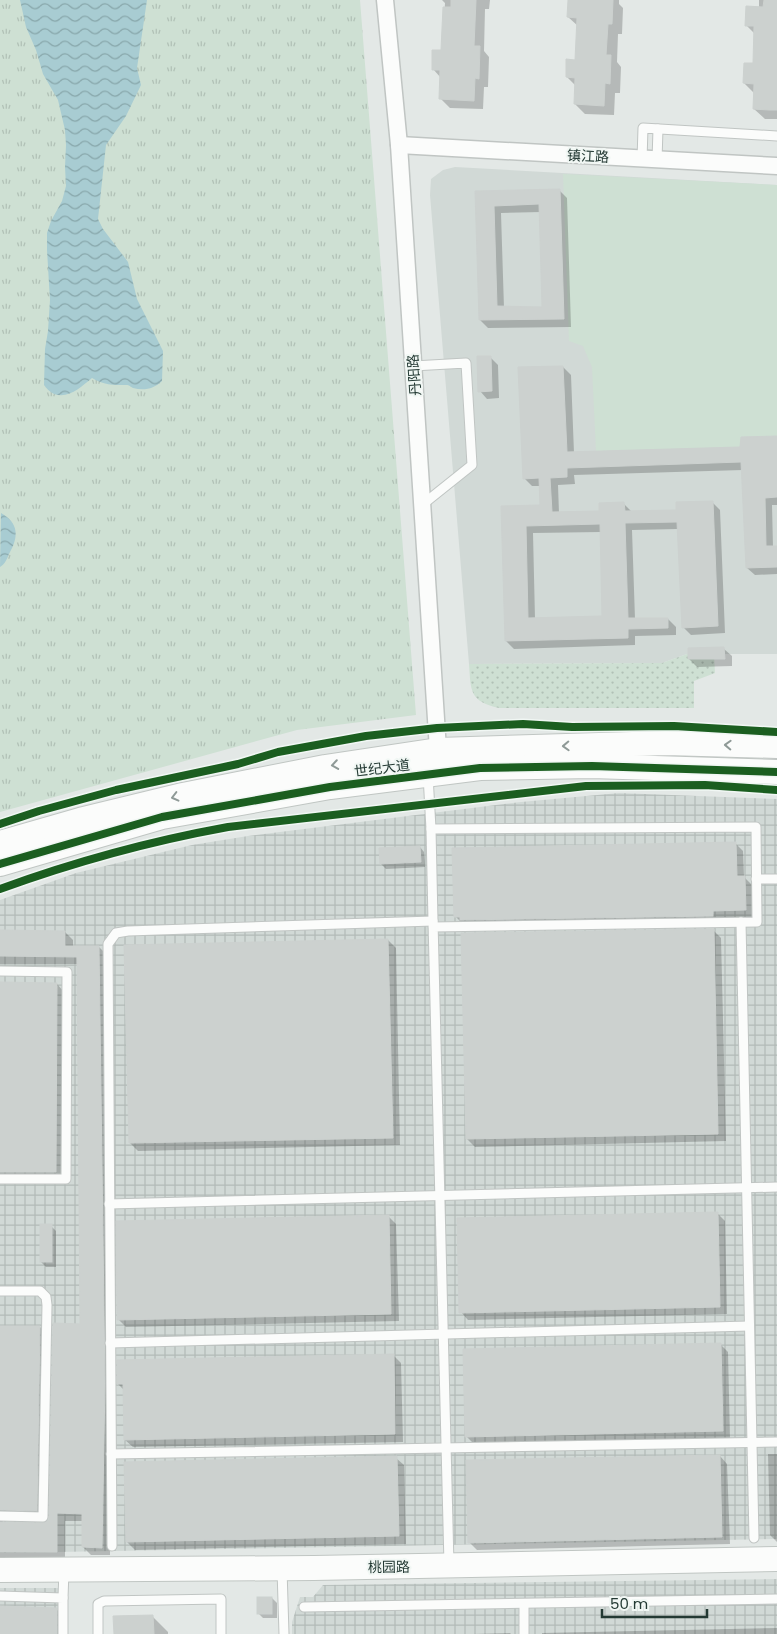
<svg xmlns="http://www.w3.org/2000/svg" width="777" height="1634" font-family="Poppins,'Noto Sans SC',sans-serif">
	<defs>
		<pattern id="industrial-grid" width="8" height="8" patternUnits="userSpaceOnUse" patternTransform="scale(1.25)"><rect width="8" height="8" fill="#d1d9d6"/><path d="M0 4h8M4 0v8" fill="none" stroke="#b3bbb8"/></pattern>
		<pattern id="grass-tufts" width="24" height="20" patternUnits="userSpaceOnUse" patternTransform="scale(1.25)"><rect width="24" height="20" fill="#cee0d3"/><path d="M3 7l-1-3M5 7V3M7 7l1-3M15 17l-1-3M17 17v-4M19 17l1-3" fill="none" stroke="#b1c1b6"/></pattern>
		<pattern id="garden-dots" width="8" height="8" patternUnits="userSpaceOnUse" patternTransform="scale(1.25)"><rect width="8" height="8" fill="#cee0d3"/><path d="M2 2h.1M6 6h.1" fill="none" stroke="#b1c1b6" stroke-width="1.8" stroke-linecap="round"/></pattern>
		<pattern id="water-waves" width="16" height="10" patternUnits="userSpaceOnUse" patternTransform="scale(1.25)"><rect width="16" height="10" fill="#a8ccd2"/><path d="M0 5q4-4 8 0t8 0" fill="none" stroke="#88a7ab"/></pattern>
	</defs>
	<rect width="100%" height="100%" fill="#e3e8e6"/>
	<!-- built -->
	<path fill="#d1d9d6" d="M455 167 777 185V654H687L662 663 469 664 430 195 431 179 443 170Z"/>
	<!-- industrial -->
	<g fill="url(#industrial-grid)">
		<path d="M619 793 777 799V1539L0 1553V900L76 873 192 845 248 836 521 802Z"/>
		<path d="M777 1579V1634H292V1622L300 1597H313L323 1585Z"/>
		<rect x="0" y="1588" width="67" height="46"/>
	</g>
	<!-- grass -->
	<path fill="url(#grass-tufts)" d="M0 0H360L416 715 297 730 0 812Z"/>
	<!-- garden -->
	<path fill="url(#garden-dots)" d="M687 654H714L715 673 694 681V708H499C469 701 471 691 469 664L662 663Z"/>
	<!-- pitch -->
	<path fill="#cee0d3" d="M563 174 777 185V449L596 451 592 367 583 346 569 341Z"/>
	<!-- water -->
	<g fill="url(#water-waves)">
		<path d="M20 0H147L137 68 141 85 126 116 106 145 98 219 103 229 128 262 137 299 163 351 162 381C154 389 144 391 133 388 129 386 130 385 126 385 113 385 103 385 92 378 81 387 69 399 54 394 50 392 46 388 44 385L45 349 48 331 50 300 47 250V233L51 221 62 201 66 186 65 167 66 145 65 130 58 100 43 74 36 50 26 27Z"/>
		<path d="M1 513C19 523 19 537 9 554 7 559 5 564 0 567Z"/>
	</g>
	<!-- shadow -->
	<g fill="#0003" fill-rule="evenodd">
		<path d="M442 0H490L489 9H485L484 51 489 57 488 87H484L483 109 450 108 441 99V78L433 69 442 52 445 3Z"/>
		<path d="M569 0H619V4L623 8 622 34H618L617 62 621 67 620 93H615L614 115 585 114 575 104 576 86 567 77 576 61 578 26 568 17Z"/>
		<path d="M759 0H777V119H765L754 109 755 94 744 83 754 64 755 34 746 25 759 8Z"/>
		<path d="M559 190 567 198 571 327 488 328 480 320 476 192ZM541 212 543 308H504L501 213Z"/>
		<path d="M490 357 498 365 499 398 487 399 480 391Z"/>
		<path d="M563 367 571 375 574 453 742 448 777 437V505H772L773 547H777V574L755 575 747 568 743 470 574 475 575 484 558 485 559 513 600 512 624 504 632 512 678 511 712 502 720 510 725 633 691 635 683 627 678 529 632 530 635 619H668L676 627V635L635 636V645L514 649 506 641 502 508 541 507V486H532L524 478ZM601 532 603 617 535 619 533 533Z"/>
		<path d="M724 649 732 656V666L697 667 689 659Z"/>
		<path d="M735 843 743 851 744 877 752 885 753 918 463 924 455 916Z"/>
		<path d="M420 847 424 852 425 867 386 869 381 864Z"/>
		<path d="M713 930 721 938 726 1141 475 1147 467 1139Z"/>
		<path d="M0 932H65L73 940V947H99L107 955 112 1393 110 1555H91L83 1547V1521H65V1559H0V1327H40L48 1335 44 1518 3 1520 2 1524 43 1525 50 1520 82 1325 78 964H0Z"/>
		<path d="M388 940 396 948 400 1145 138 1151 130 1143Z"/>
		<path d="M0 983 57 984 64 992 63 1179H0Z"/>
		<path d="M717 1213 725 1221 727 1314 468 1320 461 1312Z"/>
		<path d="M388 1216 396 1224 399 1321 126 1327 118 1319Z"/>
		<path d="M51 1226 56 1231V1267H46L41 1262Z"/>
		<path d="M720 1344 728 1352 730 1439 474 1444 467 1437Z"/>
		<path d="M393 1355 401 1363 403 1442 133 1447 125 1440 124 1390 118 1384Z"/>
		<path d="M768 1454H777V1542L770 1535Z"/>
		<path d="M720 1456 727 1464 730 1544 477 1550 469 1542Z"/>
		<path d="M396 1458 404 1465 406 1544 135 1550 127 1542Z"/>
		<path d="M272 1598 277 1603V1618H263L258 1613Z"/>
		<path d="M0 1607 56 1609 67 1619 66 1634H0Z"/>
		<path d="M152 1616 168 1632V1634H115Z"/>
		<path d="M777 1628V1634H542V1633Z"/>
		<path d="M510 1633 511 1634H473Z"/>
	</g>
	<!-- building -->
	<g fill="#ccd1cf" stroke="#ccd1cf" fill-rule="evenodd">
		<path d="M451 0H476L474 46H480L479 79 475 78 474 101 439 99 440 70H432V50H441L443 7H451Z"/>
		<path d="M568 0H613L612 24H608L606 55H611L610 84 605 83 604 106 574 104 575 78 566 77V59L575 60 577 18 567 17Z"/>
		<path d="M764 0H777V110H769L753 109 754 84 743 83 744 63H753L754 26H745L746 6 763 7Z"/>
		<path d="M560 189 564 319 479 320 475 191ZM539 204 542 307 497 306 494 206Z"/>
		<path d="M477 356H491L492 391 478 392Z"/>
		<path d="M563 366 567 452 740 447 741 437 777 436V497L765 498 766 546H777V567L746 568 741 462 567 468V477L550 478 552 512 599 511V503L624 502 625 511 676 510V502L713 501 718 626 682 628 677 522 625 523 628 618H668V628L628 629V638L505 641 501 506 540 505 539 478 523 479 518 367ZM600 524 602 616 528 618 526 526Z"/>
		<path d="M724 647 725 659H688V648Z"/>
		<path d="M736 842 737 876H745L746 910 713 911V916L460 920V917H454L452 848Z"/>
		<path d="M420 846 421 862 380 864 379 848Z"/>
		<path d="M714 929 718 1134 466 1139 461 933Z"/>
		<path d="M0 930 65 931V946H99L105 1384 102 1548 82 1547V1514L57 1513V1552H0V1522L43 1523 49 1520 53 1323 80 1324 77 957 0 956Z"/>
		<path d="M388 939 393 1138 129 1143 124 945Z"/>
		<path d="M0 982 57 983 56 1172H0Z"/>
		<path d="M718 1212 720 1307 459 1313 457 1218Z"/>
		<path d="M389 1215 391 1314 117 1320 116 1221Z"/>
		<rect x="40" y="1224" width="12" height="38"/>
		<path d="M0 1326H40L37 1511 0 1510Z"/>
		<path d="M721 1343 723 1431 465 1437 463 1349Z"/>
		<path d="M394 1354 395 1434 124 1440 123 1384H117V1360Z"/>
		<path d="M720 1455 722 1537 468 1543 466 1460Z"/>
		<path d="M397 1456 399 1536 126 1542 124 1462Z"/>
		<rect x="257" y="1597" width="15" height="17"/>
		<path d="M0 1606 57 1608V1634H0Z"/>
		<path d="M153 1615 154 1634H114L113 1616Z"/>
	</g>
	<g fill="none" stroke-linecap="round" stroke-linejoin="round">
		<!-- lane casing -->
		<g stroke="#c0c5c3" stroke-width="11">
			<g id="lane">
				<path d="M642 160 643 128 777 136"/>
				<path d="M657 160 658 129"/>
				<path d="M413 366 466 363 472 465 422 505"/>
				<path d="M428 775 431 829"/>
				<path d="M756 879H777"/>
				<path d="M741 922 754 1538"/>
				<path d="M433 927 757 922 756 827 431 829 433 921 449 1565"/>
				<path d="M0 971 67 972 66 1179H0"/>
				<path d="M109 1204 777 1187"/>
				<path d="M0 1291H40L46 1297 47 1305 43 1517 0 1516"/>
				<path d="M110 1343 749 1326"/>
				<path d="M111 1454 777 1442"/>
				<path d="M112 1546 108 944 116 933 128 931 433 921"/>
				<path d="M282 1569 284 1634"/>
				<path d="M0 1596 63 1598V1634"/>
				<path d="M63 1598 64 1570"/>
				<path d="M524 1604V1634"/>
				<path d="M304 1607 777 1599"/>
				<path d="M98 1634V1604L104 1601 221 1599V1634"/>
			</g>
		</g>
		<!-- street casing -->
		<g stroke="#c0c5c3" stroke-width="19">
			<g id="street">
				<path d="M385 0 399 145 438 750"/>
				<path d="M399 145 777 166"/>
			</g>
		</g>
		<!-- secondary casing -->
		<g stroke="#c0c6c3" stroke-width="26">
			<g id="secondary">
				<path d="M0 843 80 820 183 795 325 767 438 750 666 743 777 746"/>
				<path d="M0 864 162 817 330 787 480 768 592 766 777 772"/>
				<path d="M0 1570 314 1568 777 1559"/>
			</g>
		</g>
		<!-- lane -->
		<use href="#lane" stroke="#fbfcfb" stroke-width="9"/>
		<!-- street -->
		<use href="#street" stroke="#fbfcfb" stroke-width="16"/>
		<!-- secondary -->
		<use href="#secondary" stroke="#fbfcfb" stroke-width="24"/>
		<!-- cycleway casing -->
		<g stroke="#f1f7f4" stroke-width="11">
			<g id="cycleway">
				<path d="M0 824 39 811 116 790 238 764 278 752 366 736 437 728 523 724 572 727 674 726 777 732"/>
				<path d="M0 864 162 817 330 787 480 768 592 766 777 772"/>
				<path d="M0 889C74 862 151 841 228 827L586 786 705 785 777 790"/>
			</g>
		</g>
		<!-- cycleway -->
		<use href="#cycleway" stroke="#1b5e20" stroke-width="8"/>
	</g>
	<!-- one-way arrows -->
	<defs><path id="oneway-chevron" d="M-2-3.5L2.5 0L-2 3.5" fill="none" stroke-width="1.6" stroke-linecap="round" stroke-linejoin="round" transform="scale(1.25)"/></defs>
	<g stroke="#8f9a97">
		<use href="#oneway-chevron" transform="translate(728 745) rotate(-178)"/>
		<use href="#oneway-chevron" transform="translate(566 746) rotate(178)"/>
		<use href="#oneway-chevron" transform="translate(335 765) rotate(171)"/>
		<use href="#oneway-chevron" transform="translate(175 797) rotate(166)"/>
	</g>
	<g text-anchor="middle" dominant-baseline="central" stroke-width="4" stroke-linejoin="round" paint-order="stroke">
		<!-- street labels -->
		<g font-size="14" fill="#233933" stroke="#f1f7f4">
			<text transform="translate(588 156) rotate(3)">镇江路</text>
			<text transform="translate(414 375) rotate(-94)">丹阳路</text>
			<text transform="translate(382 768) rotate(-7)">世纪大道</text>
			<text transform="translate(389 1567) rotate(-1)">桃园路</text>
		</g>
	</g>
	<!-- scale -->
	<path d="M602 1609v8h105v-8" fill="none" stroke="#233933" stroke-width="2.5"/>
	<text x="610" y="1609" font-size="15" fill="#233933" stroke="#f1f7f4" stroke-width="4" paint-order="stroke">50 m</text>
</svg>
